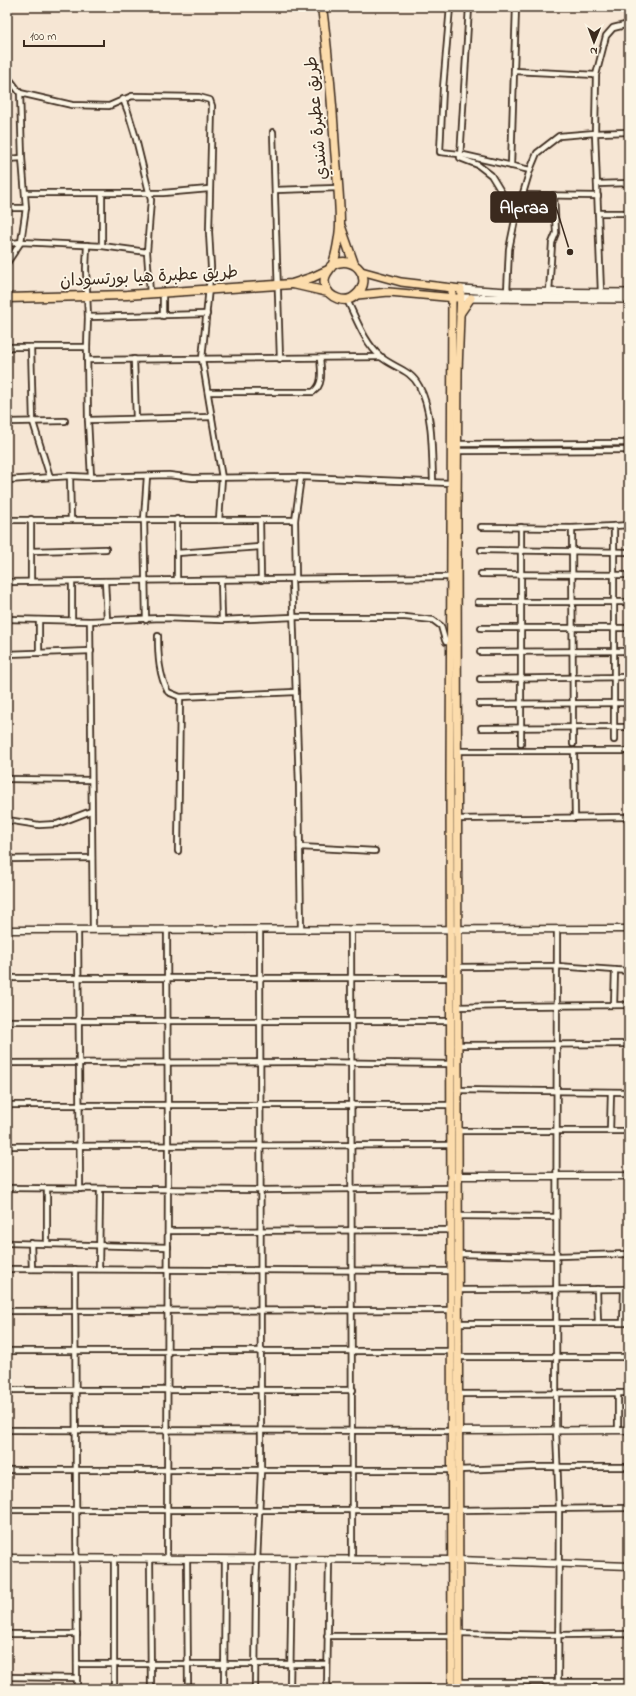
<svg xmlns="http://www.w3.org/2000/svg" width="636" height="1696" font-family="'Indie Flower','Playpen Sans Arabic',sans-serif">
	<rect width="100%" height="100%" fill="#f6e6d4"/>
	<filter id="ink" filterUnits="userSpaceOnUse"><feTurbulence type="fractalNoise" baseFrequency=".025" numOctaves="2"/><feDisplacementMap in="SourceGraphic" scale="8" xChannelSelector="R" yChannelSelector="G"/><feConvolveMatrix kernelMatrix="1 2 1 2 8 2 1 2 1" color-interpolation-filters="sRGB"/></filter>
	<g filter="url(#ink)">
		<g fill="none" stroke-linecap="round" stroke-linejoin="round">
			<!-- minor casing -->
			<g stroke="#3b2a1e" stroke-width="8">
				<g id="minor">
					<path d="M450 7 443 88 440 152 459 154 530 170"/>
					<path d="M469 7 460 158 478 165 491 175 516 216"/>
					<path d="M514 71 596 75"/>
					<path d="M7 79 11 81 20 93 72 105 109 106 132 96 199 97 210 100 212 106 209 232 211 267 202 359 222 478 219 520"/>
					<path d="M123 99 128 112 135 135 151 200 147 252 150 293"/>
					<path d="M273 132 280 359"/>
					<path d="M7 159 22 158"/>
					<path d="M511 166 516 7"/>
					<path d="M597 184 629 183"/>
					<path d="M275 190 338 188"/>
					<path d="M25 193H163L209 189"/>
					<path d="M102 194V246"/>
					<path d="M522 195 598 196"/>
					<path d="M7 208H26"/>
					<path d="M598 213H629"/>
					<path d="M7 244 21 242 102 246 147 252"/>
					<path d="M87 245 86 269 88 317 87 347 88 420 91 477"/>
					<path d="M7 263 21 242 26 208 22 158 20 93"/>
					<path d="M163 292V316"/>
					<path d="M507 292 509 249 515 220 530 170 537 153 559 136 595 133 596 75 606 36 613 28 629 24"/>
					<path d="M549 293 552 243 556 233 554 195"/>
					<path d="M601 293 595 133 629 132"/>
					<path d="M347 300C357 320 364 342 381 357 394 368 410 369 419 386 433 410 432 454 433 482"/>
					<path d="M88 317 207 314"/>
					<path d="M7 347H87"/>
					<path d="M31 347 33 422 50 477"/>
					<path d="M134 359 136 419"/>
					<path d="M87 360 382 357"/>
					<path d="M208 392H313C324 385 321 370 320 358"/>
					<path d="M88 420 212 417"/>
					<path d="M7 422 65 421"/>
					<path d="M458 444 629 443"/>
					<path d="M458 451 629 450"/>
					<path d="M70 476 71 520"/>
					<path d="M7 480 70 476 91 477 169 475 193 478 301 477 450 483"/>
					<path d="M31 519V581"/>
					<path d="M177 519V580"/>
					<path d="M7 520H295"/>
					<path d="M260 520 261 580"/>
					<path d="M481 527 572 528 614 526"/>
					<path d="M572 528 573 744"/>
					<path d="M481 550 629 552"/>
					<path d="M31 551 106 549"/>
					<path d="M177 553 260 547"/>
					<path d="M481 574 629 575"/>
					<path d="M292 579 299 785 301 930"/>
					<path d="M296 579 295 520 301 477"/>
					<path d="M221 580 222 620"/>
					<path d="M105 581 107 620"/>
					<path d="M7 582 450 577"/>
					<path d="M72 582V621"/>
					<path d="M478 602H629"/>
					<path d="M7 619 90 621 162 618 222 620 294 617H405L433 620 441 626 445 640 446 642H453"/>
					<path d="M146 620 144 519 147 476"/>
					<path d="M90 621 93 930"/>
					<path d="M481 628H629"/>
					<path d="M158 636C158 656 159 675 168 692L180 697 296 692"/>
					<path d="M480 652 629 651"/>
					<path d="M39 653V620"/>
					<path d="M7 654 91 651"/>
					<path d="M480 679 629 677"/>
					<path d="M479 704 629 703"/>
					<path d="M481 728 629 727"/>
					<path d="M614 740V526L629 525"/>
					<path d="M521 744V527"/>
					<path d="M457 751H629"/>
					<path d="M574 751 575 818"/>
					<path d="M7 779 91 780"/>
					<path d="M457 819 629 817"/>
					<path d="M7 820 39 825 57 824 91 811"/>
					<path d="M300 847 375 851"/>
					<path d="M178 851 180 697"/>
					<path d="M7 859 92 858"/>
					<path d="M351 929 352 1559"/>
					<path d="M557 929 556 1430 559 1509 558 1689"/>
					<path d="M78 930 80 1189"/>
					<path d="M457 967 557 966 629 971"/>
					<path d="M7 978H450"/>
					<path d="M614 1005 615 970"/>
					<path d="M457 1007 506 1006 629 1005"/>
					<path d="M7 1021H450"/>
					<path d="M457 1045 629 1044"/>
					<path d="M7 1063 305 1062 451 1064"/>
					<path d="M457 1090 629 1092"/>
					<path d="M7 1105H451"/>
					<path d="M457 1131H629"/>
					<path d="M610 1131 611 1092"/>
					<path d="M7 1146 450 1145"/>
					<path d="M7 1188 259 1190 452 1188"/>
					<path d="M457 1216 556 1217"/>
					<path d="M168 1231 451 1230"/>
					<path d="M7 1243 168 1247"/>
					<path d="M31 1243 32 1269"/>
					<path d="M47 1243V1189"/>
					<path d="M458 1254 557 1256 629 1254"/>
					<path d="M7 1269 451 1271"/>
					<path d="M75 1269 77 1689"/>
					<path d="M99 1269 100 1189"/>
					<path d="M597 1289 598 1323"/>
					<path d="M458 1290 629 1289"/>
					<path d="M7 1311 451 1310"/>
					<path d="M458 1323H629"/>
					<path d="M623 1323 624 1289"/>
					<path d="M7 1351H451"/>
					<path d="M458 1357H629"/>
					<path d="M7 1390H353"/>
					<path d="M457 1394 629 1393"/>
					<path d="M7 1430 451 1431"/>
					<path d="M618 1430V1393"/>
					<path d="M7 1470H451"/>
					<path d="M458 1470 533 1467H629"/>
					<path d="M7 1510H452"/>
					<path d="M458 1510 629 1508"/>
					<path d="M114 1559V1689"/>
					<path d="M150 1559 151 1689"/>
					<path d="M167 1559 168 1146 167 930"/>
					<path d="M187 1559 188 1689"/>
					<path d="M458 1633 559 1635 629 1634"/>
					<path d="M7 1634H77"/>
					<path d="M327 1636H451"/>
					<path d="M77 1664H327"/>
					<path d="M7 1677 77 1678"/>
					<path d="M459 1682H629"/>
					<path d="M224 1689 225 1559"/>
					<path d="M255 1689 256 1585 261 1470 260 929"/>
					<path d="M290 1689 292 1559"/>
					<path d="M327 1689 329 1559"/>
					<path d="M394 1689 452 1688"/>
				</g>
			</g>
			<!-- tertiary casing -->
			<g stroke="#3b2a1e" stroke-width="9">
				<g id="tertiary">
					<path d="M7 930 629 929"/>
					<path d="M454 1176H629"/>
					<path d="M455 1431 629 1430"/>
					<path d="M7 1558 458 1560 629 1566"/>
				</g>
			</g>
			<!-- secondary casing -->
			<g stroke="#3b2a1e" stroke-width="10">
				<g id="secondary">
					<path d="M461 289 507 292 629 293"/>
					<path d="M460 298 629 299"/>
				</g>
			</g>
			<!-- primary casing -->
			<g stroke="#3b2a1e" stroke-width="10">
				<g id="primary">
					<path d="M361 271 401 282 461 289 458 371 457 508 459 1689"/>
					<path d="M357 295 389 292 456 298"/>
					<path d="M460 314 471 298"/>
					<path d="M452 1689 450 779 452 288"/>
				</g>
			</g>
			<!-- trunk casing -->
			<g stroke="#3b2a1e" stroke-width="11">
				<g id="trunk">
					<path d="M322 7C328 54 332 101 335 149 337 174 340 199 340 224 340 234 336 257 332 266 328 272 323 276 325 285 328 298 346 305 356 295 375 279 354 252 331 266"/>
					<path d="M341 227 354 264"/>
					<path d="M293 284 328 292"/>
					<path d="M7 298 127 295 292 284 313 277 328 270"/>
				</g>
			</g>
			<!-- minor -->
			<use href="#minor" stroke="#fcf5e5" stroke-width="4.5"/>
			<!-- tertiary -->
			<use href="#tertiary" stroke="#fcf5e5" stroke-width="6"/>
			<!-- secondary -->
			<use href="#secondary" stroke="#fcf5e5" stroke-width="7"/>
			<!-- primary -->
			<use href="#primary" stroke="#fcdcac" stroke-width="7"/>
			<!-- trunk -->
			<use href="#trunk" stroke="#fcdcac" stroke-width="8"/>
		</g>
	</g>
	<g text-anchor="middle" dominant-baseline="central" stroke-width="3.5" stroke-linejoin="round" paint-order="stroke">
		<!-- street labels -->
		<g font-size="17" fill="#3b2a1e" stroke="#fcf5e5">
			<text transform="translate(317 118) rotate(-95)">طريق عطبرة شندي</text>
			<text transform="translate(149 277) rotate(-3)">طريق عطبرة هيا بورتسودان</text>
		</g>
	</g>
	<!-- callouts -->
	<path fill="none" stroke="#3b2a1e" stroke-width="1.5" d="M570 252L556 207"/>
	<circle fill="#3b2a1e" stroke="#fcf5e5" stroke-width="1.5" cx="570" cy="252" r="4"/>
	<rect fill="#3b2a1e" stroke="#3b2a1e" stroke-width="1.5" x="491" y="192" width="65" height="30" rx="4"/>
	<g font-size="18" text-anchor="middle" font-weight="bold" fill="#fff">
		<text x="524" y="213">Alpraa</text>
	</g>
	<!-- margin -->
	<rect width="636" height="1696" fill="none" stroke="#fcf5e5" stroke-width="24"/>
	<rect x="12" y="12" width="612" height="1672" fill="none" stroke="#3b2a1e" stroke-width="1.5" filter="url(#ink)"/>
	<!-- north arrow -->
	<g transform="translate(594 42) rotate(181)" stroke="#fcf5e5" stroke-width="3" paint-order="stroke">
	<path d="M0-3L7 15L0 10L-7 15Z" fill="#3b2a1e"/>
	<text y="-6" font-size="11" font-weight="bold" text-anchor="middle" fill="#3b2a1e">N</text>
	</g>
	<!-- scale -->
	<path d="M24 40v6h80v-6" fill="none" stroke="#3b2a1e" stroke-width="2"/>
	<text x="30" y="40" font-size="12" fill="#3b2a1e" stroke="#fcf5e5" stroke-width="3" paint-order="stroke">100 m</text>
</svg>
